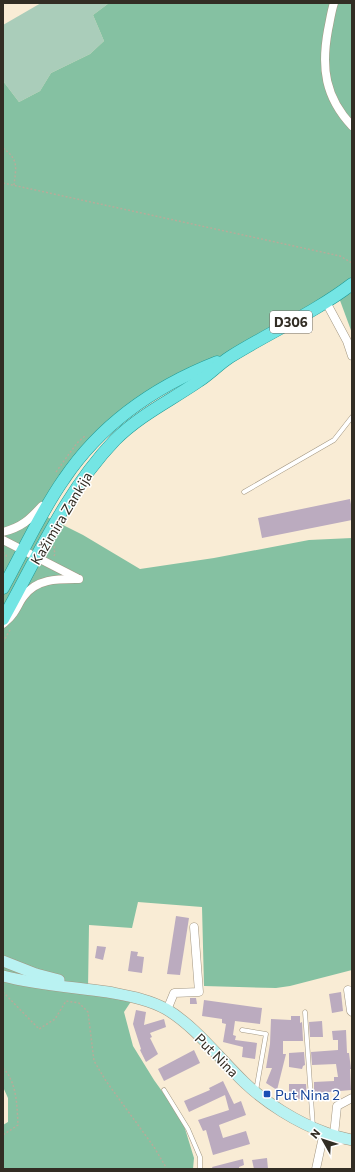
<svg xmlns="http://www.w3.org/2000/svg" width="355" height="1172" font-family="Commissioner,sans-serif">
	<rect width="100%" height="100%" fill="#f9ecd5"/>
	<!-- green -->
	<path fill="#aacdba" d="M41 3H109L93 15 104 41 90 54 51 73 40 91 19 102 3 81V25Z"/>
	<!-- forest -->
	<path fill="#85c1a2" d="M109 3H352V333L338 295 194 371 106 429 43 515 83 535 140 569 214 558 309 540 352 538V970L290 986 276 988 204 986 202 907 138 902 132 928 89 925 88 989 134 997 124 1012 133 1046 154 1080 182 1119 194 1158 193 1169H3V1125L8 1122V1098L3 1087V81L19 102 40 91 51 73 90 54 104 41 93 15Z"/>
	<!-- building -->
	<g fill="#bbabbf">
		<path d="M350 499 352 510V520L262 538 258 518Z"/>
		<path d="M176 916 189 918 180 975 167 974Z"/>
		<path d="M97 946 106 947 103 960 95 958Z"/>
		<path d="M131 951 138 952 137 956 144 957 142 973 128 971Z"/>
		<path d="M341 992 343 1011 332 1013 329 994Z"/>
		<path d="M190 998H196L197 1004H190Z"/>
		<path d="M204 1000 262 1008 260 1024 235 1021 233 1035 236 1036 235 1040 257 1043 255 1059 242 1057 243 1047 223 1042 226 1024 222 1023V1019L202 1016Z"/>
		<path d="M136 1010 146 1012 144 1025 164 1019 166 1027 150 1033 152 1037 150 1038 158 1054 146 1062 140 1050 141 1049 133 1024Z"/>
		<path d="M291 1016H300V1023L302 1022 303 1041H283V1054H286L277 1090 266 1083 272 1068H266L270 1044 271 1019 291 1020Z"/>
		<path d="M322 1021 323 1037H310L309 1022Z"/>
		<path d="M346 1030 347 1053H349L351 1069H350L351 1090 329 1092V1097H314V1082L334 1081V1077H338L336 1064 312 1065 311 1052 338 1050V1040H333L332 1031Z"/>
		<path d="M194 1050 200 1063 164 1081 158 1069Z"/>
		<path d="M304 1052 305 1065 303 1066 302 1069 289 1067V1053Z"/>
		<path d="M223 1081 234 1104 241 1101 246 1115 219 1125 223 1138 246 1131 250 1144 213 1155 206 1130 203 1131 198 1120 229 1110 225 1095 189 1112 184 1101 210 1090 209 1088Z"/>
		<path d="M289 1084H306L307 1097H305V1099H289Z"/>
		<path d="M267 1158 268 1169H254L252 1160Z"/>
		<path d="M243 1159 244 1165 239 1167V1169H213L212 1167Z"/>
	</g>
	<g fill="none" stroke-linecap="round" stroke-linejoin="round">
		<!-- service casing -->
		<g stroke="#a39782" stroke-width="5">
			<g id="service">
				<path d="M244 492 334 440 352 417"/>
				<path d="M305 1012 313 1127"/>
				<path d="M242 1030 266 1034 256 1091"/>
				<path d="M164 1090 188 1129 200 1157V1169"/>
			</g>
		</g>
		<!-- minor casing -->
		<g stroke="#a39782" stroke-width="9">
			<g id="minor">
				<path d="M334 3C331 12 330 21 328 30 321 68 325 97 352 126"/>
				<path d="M326 302 347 341 352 356"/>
				<path d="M3 532C22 527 29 520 42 506"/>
				<path d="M3 540 77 578"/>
				<path d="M3 624C6 621 10 618 12 615 17 609 19 602 24 596 37 578 59 579 79 579"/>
				<path d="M348 990 351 1011 352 1012"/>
				<path d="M167 1010 174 993 199 992 194 927"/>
				<path d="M334 1135 337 1106 352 1098"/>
				<path d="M316 1169 324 1132"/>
			</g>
		</g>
		<!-- secondary casing -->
		<g stroke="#a39782" stroke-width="12">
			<g id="secondary">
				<path d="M3 961 36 974 59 980"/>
				<path d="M3 976C37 985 73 987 108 992 128 996 148 999 166 1009 195 1026 219 1058 244 1082 266 1103 296 1122 326 1133 334 1136 343 1138 352 1140"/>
			</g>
		</g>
		<!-- primary casing -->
		<g stroke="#209a95" stroke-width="13">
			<g id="primary">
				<path d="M3 588C23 552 40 513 64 479 101 424 156 386 217 362"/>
				<path d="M3 619C37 558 66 491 115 440 140 415 170 401 199 381 210 374 219 364 230 357 270 332 314 313 352 284"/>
			</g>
		</g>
		<!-- path -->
		<g stroke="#b6ac9a" stroke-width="1.5" stroke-dasharray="2 2" stroke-linecap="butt">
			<path d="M3 148C19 160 16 167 14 185"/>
			<path d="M3 183 340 256 352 263"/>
			<path d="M56 472 77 443 85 436"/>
			<path d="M3 552 6 555 7 559"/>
			<path d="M54 556 55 554 54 549 55 545"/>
			<path d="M3 642 10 630"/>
			<path d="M3 992 39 1029 55 1019 66 1001 79 1003 88 1012 94 1061 106 1081 154 1147 167 1169"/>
			<path d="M3 1068C17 1082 17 1106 18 1125L3 1135"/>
		</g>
		<!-- service -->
		<use href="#service" stroke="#fff" stroke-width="4"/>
		<!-- minor -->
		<use href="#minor" stroke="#fff" stroke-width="8"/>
		<!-- secondary -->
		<use href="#secondary" stroke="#b9f2f2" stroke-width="11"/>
		<!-- primary -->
		<use href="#primary" stroke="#74e5e4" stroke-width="12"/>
	</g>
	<!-- markers -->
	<rect fill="#1a4fb4" stroke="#fff" stroke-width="1.5" x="263" y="1090" width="8" height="8" rx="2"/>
	<g text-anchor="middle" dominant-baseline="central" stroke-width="3" stroke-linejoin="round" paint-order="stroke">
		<!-- shield labels -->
		<rect fill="#fff" stroke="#706c66" stroke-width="1" x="270" y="311" width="42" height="22" rx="3"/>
		<g font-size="13" font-weight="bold" fill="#322d24">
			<text x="291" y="322">D306</text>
		</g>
		<!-- street labels -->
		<g font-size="14" fill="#322d24" stroke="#fff">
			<text transform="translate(61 518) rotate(-59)">Kažimira Zankija</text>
			<text transform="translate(217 1055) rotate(45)">Put Nina</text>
		</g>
		<!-- transit labels -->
		<g font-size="14" fill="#164399" stroke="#fff" text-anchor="start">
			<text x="275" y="1094">Put Nina 2</text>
		</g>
	</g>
	<!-- border -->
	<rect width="355" height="1172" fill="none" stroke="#322d24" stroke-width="8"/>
	<!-- north arrow -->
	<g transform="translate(323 1140) rotate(309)" stroke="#ffffff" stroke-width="3" paint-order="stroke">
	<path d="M0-3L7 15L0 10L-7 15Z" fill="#322d24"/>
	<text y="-6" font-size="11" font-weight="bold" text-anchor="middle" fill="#322d24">N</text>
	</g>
</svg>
